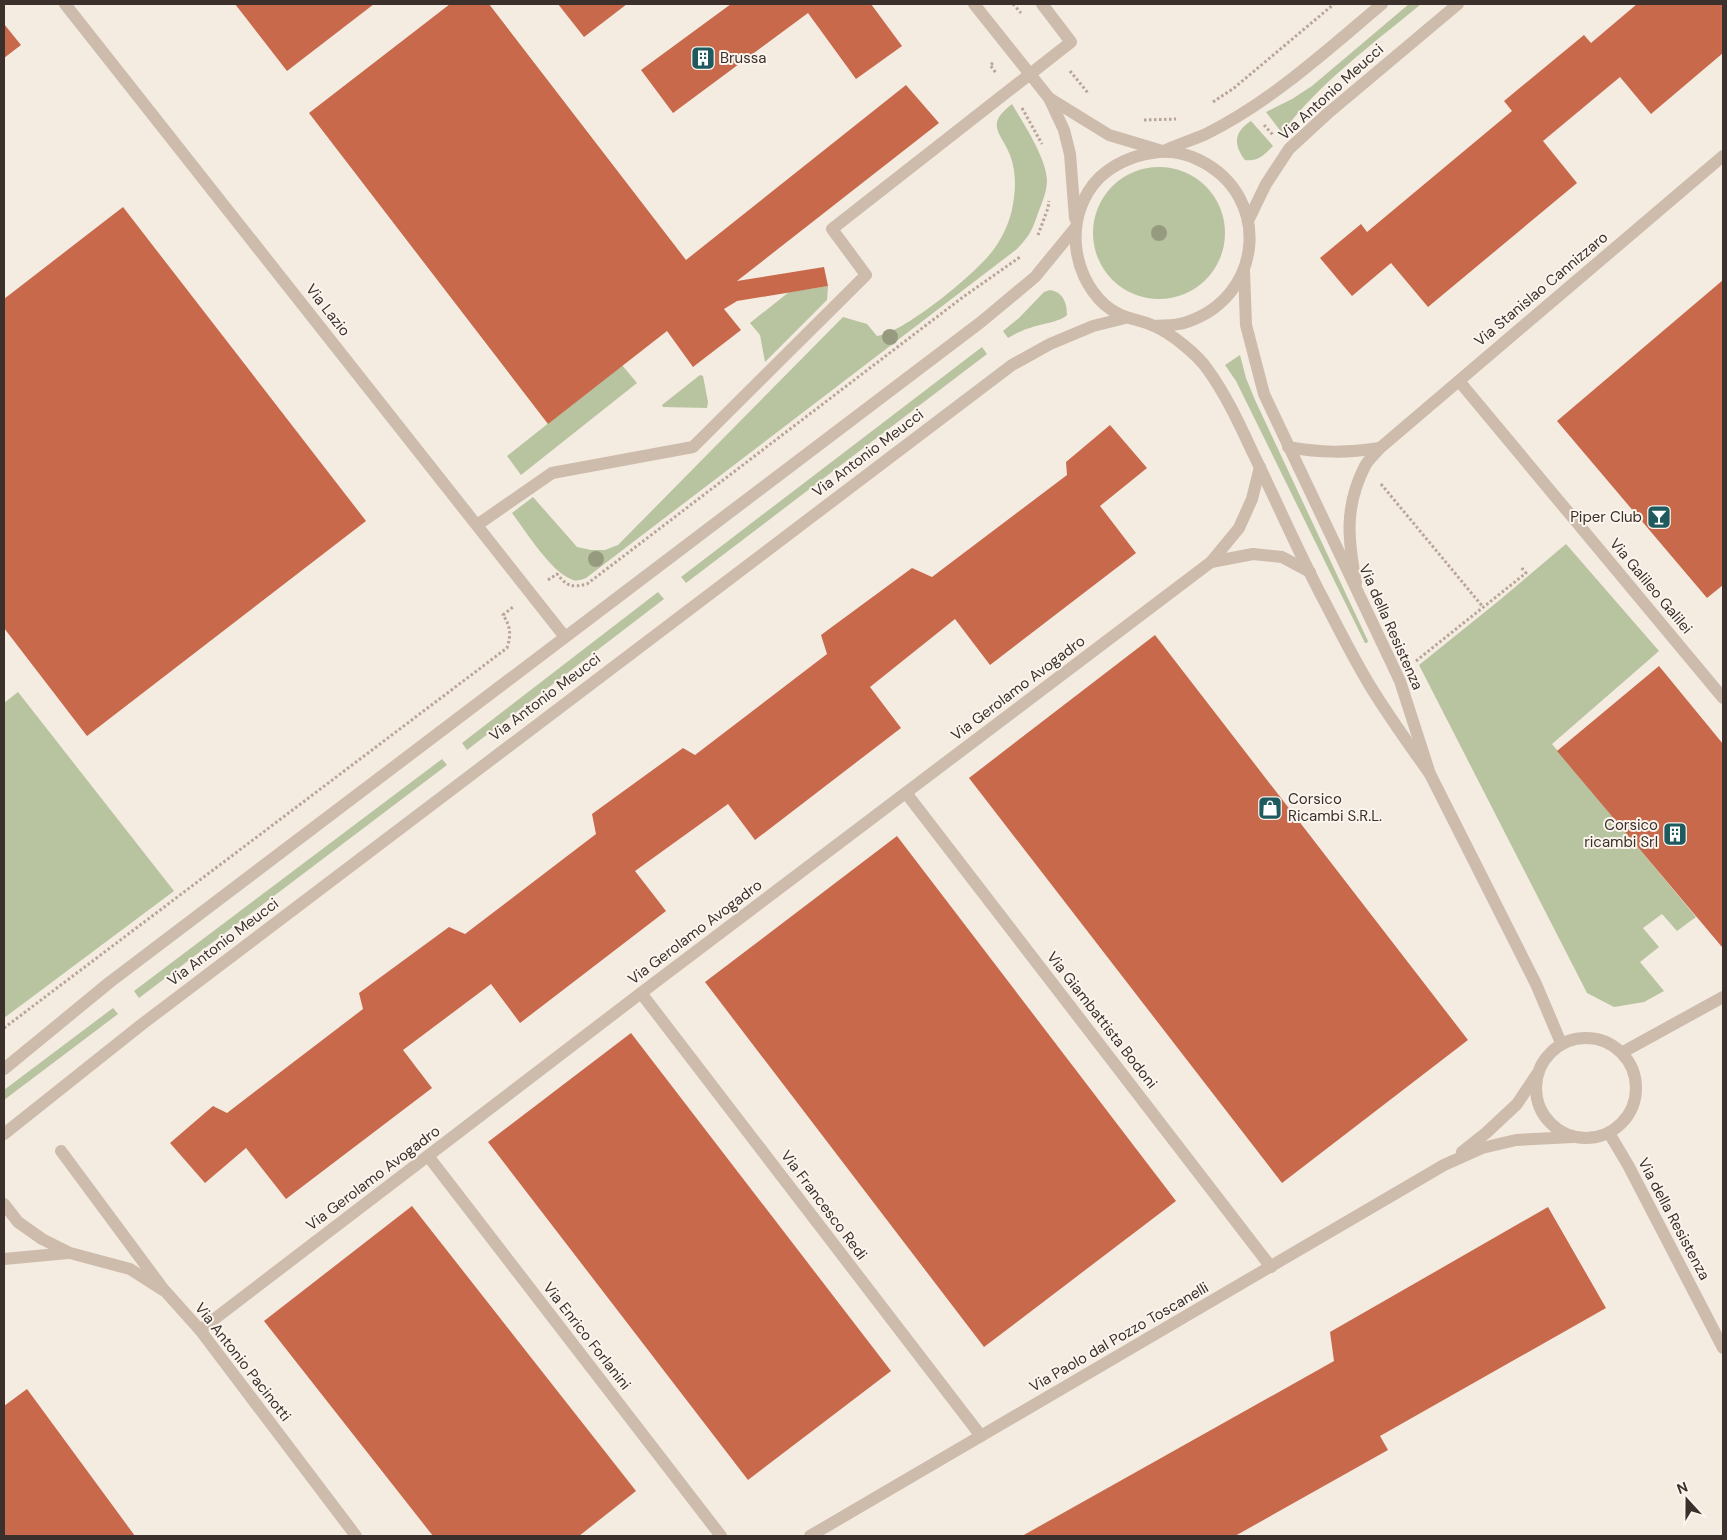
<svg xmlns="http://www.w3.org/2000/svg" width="1727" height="1540" font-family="'DM Sans',sans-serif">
	<rect width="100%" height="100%" fill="#f4ebe1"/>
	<!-- green -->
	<g fill="#b8c4a0">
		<path d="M1409 4H1421C1373 44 1320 82 1282 133L1266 112 1292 99 1312 86Z"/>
		<path d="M1012 104C1023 123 1046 157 1047 180 1047 191 1042 203 1038 213 1032 231 1030 235 1017 249L586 578C580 580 576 582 571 579 551 572 525 530 512 513L533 497 577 547 591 550H605L618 545 843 317 867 324 877 336C904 333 978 272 994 249 1003 237 1011 219 1013 204 1016 187 1016 171 1010 155 1000 131 985 125 1012 104Z"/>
		<path d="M1251 121 1273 146C1264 155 1258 162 1245 160 1233 144 1234 132 1251 121Z"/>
		<circle cx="1159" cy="233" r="66"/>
		<path d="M828 286 827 300 765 362 760 335 750 323 789 292Z"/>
		<path d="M1050 290C1063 292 1067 303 1067 315 1060 322 1040 324 1030 328 1022 330 1015 334 1008 338L1003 331 1019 318 1044 292Z"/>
		<path d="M982 347 987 354 686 583 681 577Z"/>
		<path d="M1240 355 1246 378 1255 400 1368 641 1367 643H1365L1236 381 1225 365Z"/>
		<path d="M622 365 637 383 521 475 507 456Z"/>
		<path d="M700 375 703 376 708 402 707 408 663 407 662 405Z"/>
		<path d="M1566 544 1659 651 1552 744 1696 917 1677 931 1662 914 1643 928 1659 947 1640 962 1664 991 1644 1002 1614 1007 1587 993 1419 665 1501 599Z"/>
		<path d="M658 592 664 599 467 750 462 743Z"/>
		<path d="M18 692 174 891 4 1018V703Z"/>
		<path d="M442 759 447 765 139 998 134 991Z"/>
		<path d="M113 1008 118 1014 4 1100V1090Z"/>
	</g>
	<!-- building -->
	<g fill="#c8694b">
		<path d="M235 4H374L287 71Z"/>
		<path d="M450 4H489L686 260 906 85 939 123 737 281 824 267 828 286 737 301 724 309 741 330 693 367 667 331 548 424 309 113Z"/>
		<path d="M558 4H627L584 37Z"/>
		<path d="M731 4H871L902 46 856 79 808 13 673 113 641 70Z"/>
		<path d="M1637 4H1723V53L1651 114 1620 77 1543 141 1577 183 1428 307 1391 263 1352 296 1320 258 1361 224 1367 232 1512 111 1504 101 1584 35 1591 43Z"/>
		<path d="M4 24 21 45 4 58Z"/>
		<path d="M123 207 366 521 87 736 4 628V299Z"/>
		<path d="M1723 280V585L1707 598 1557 421Z"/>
		<path d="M1110 425 1147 468 1100 506 1136 553 990 665 955 619 870 687 901 728 755 840 728 804 635 871 666 911 520 1023 491 984 403 1050 432 1088 286 1199 246 1148 205 1183 170 1143 213 1106 227 1113 363 1009 359 993 449 927 465 934 596 834 592 814 683 748 695 755 827 654 821 635 912 568 932 577 1067 475 1066 462Z"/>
		<path d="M1155 635 1468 1040 1282 1183 969 778Z"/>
		<path d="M1659 666 1723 744 1722 947 1557 751Z"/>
		<path d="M897 836 1176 1201 984 1347 705 982Z"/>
		<path d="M631 1033 891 1371 748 1480 488 1142Z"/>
		<path d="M412 1206 636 1491 579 1536H433L264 1321Z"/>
		<path d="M1548 1207 1606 1308 1380 1436 1388 1450 1235 1536H1022L1334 1361 1330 1332Z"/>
		<path d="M27 1389 135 1536H4V1406Z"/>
	</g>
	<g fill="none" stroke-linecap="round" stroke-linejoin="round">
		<!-- path -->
		<g stroke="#b9a596" stroke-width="3" stroke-dasharray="2.5 2.5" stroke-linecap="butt">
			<path d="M1013 4 1021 13"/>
			<path d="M993 63 990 65 996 73"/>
			<path d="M1070 71 1088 93"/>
			<path d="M1213 102 1234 88 1334 4"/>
			<path d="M1022 108 1042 144"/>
			<path d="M1144 120 1176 119"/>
			<path d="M1264 125 1273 135"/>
			<path d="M1038 235 1048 208 1049 201"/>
			<path d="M1381 484 1483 607"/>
			<path d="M548 580 557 574C567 586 571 588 587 584L963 297 1020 257"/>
			<path d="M1416 661 1526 573 1520 566"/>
			<path d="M4 1028 507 648C511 635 511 627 503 615L513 607"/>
		</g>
		<!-- service -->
		<g stroke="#cdbbac" stroke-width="12">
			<path d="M477 525 552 473 693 447 866 275 832 229 1071 42 1042 4"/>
			<path d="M61 1151 164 1290"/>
		</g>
		<!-- minor -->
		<g stroke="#cdbbac" stroke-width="12">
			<path d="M65 4 565 637"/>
			<path d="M1163 151C1177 145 1192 140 1206 134 1272 101 1326 51 1382 4"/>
			<path d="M1248 221 1266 184 1289 149 1327 114 1458 4"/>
			<path d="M1459 381 1723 698"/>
			<path d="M1288 447C1321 453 1347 453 1380 448"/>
			<path d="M1211 562 1253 554 1282 557 1310 572"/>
			<path d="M1356 583C1348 540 1344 507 1365 466 1368 460 1375 454 1380 448L1723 156"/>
			<path d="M906 793 1271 1267"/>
			<path d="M641 993 981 1436"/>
			<path d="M1623 1052 1723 997"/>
			<path d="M4 1069 110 982 981 322 1035 277 1076 227"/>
			<path d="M4 1134 141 1025 1012 365 1050 344 1093 326 1125 318"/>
			<path d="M1462 1152 1486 1133 1517 1104 1537 1074"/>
			<path d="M428 1156 721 1536"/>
			<path d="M4 1204 18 1222 42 1239 70 1253 130 1269 166 1292 200 1330 356 1536"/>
			<path d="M4 1259 68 1253"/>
			<path d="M200 1330 641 993 1211 562 1239 528 1252 499 1260 467"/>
			<path d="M810 1536 1444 1165 1482 1148 1516 1140 1573 1137"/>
		</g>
		<!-- tertiary -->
		<g stroke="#cdbbac" stroke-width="12">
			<path d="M974 4 1049 98 1064 130 1070 154 1075 218"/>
			<path d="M1049 98 1109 135 1159 150"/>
			<path d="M1244 271 1246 325 1264 394 1400 681 1430 774 1536 984 1561 1043"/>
			<path d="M1154 326C1165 325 1177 326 1187 322 1263 297 1273 196 1199 160 1185 153 1168 150 1152 153 1132 156 1114 164 1099 178 1065 213 1069 272 1105 305 1121 319 1136 318 1154 326 1171 333 1198 355 1208 370 1226 395 1239 423 1252 451 1275 498 1296 547 1320 593 1337 625 1353 658 1372 689 1390 718 1410 746 1430 774"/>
			<circle cx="1586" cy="1088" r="50"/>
			<path d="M1609 1133 1628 1165 1723 1348"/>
		</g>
	</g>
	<!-- trees -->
	<g fill="#969b7f">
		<circle cx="1159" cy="233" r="8"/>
		<circle cx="890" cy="337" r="8"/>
		<circle cx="596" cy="559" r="8"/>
	</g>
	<!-- icons -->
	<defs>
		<g id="building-square" transform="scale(1.25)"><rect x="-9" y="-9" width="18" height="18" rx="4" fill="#1f5a5e" stroke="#fbf5ee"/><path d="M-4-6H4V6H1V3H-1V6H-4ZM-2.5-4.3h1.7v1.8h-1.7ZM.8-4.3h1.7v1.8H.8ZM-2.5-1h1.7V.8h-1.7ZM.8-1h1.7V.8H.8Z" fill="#fff"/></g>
		<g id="bar-square" transform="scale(1.25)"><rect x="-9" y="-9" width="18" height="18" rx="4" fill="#1f5a5e" stroke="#fbf5ee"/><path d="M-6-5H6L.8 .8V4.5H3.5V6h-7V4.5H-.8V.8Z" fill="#fff"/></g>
		<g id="shop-square" transform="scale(1.25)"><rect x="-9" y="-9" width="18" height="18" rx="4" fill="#1f5a5e" stroke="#fbf5ee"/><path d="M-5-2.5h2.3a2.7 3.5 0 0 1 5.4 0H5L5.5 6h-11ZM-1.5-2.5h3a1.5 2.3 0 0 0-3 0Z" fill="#fff"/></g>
	</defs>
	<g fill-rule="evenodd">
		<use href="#building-square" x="703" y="58"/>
		<use href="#bar-square" x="1659" y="517"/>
		<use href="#shop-square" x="1270" y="808"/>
		<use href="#building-square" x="1675" y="834"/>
	</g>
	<g text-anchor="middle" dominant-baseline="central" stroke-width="4" stroke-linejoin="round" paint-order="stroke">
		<!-- poi labels -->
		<g font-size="15" fill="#3b302b" stroke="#fbf5ee" text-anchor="start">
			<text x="720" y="58">Brussa</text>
			<text x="1642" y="517" text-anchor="end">Piper Club</text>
			<text x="1288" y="799">Corsico<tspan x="1288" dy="17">Ricambi S.R.L.</tspan></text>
			<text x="1658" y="825" text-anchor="end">Corsico<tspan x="1658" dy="17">ricambi Srl</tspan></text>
		</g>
		<!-- street labels -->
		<g font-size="15" fill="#3b302b" stroke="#fbf5ee">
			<text transform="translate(1331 92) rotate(-42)">Via Antonio Meucci</text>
			<text transform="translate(1541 289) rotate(-40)">Via Stanislao Cannizzaro</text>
			<text transform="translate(328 310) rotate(52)">Via Lazio</text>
			<text transform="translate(868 453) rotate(-37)">Via Antonio Meucci</text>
			<text transform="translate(1651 586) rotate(50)">Via Galileo Galilei</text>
			<text transform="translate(1391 627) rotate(66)">Via della Resistenza</text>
			<text transform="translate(1018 688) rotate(-37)">Via Gerolamo Avogadro</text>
			<text transform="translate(545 697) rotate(-37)">Via Antonio Meucci</text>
			<text transform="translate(695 932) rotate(-37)">Via Gerolamo Avogadro</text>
			<text transform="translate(223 942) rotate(-37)">Via Antonio Meucci</text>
			<text transform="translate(1102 1020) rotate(52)">Via Giambattista Bodoni</text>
			<text transform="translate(373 1178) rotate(-37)">Via Gerolamo Avogadro</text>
			<text transform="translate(824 1205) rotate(53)">Via Francesco Redi</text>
			<text transform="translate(1674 1219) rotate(62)">Via della Resistenza</text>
			<text transform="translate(587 1336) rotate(52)">Via Enrico Forlanini</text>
			<text transform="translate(1119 1337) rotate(-30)">Via Paolo dal Pozzo Toscanelli</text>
			<text transform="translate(243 1362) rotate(52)">Via Antonio Pacinotti</text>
		</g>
	</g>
	<!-- border -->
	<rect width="1727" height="1540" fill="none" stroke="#3b302b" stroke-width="10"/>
	<!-- north arrow -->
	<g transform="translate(1687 1500) rotate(339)" stroke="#fbf5ee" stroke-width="4" paint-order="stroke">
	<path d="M0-4L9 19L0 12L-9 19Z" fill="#3b302b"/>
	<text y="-8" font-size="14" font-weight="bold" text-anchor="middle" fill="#3b302b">N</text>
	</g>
</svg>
